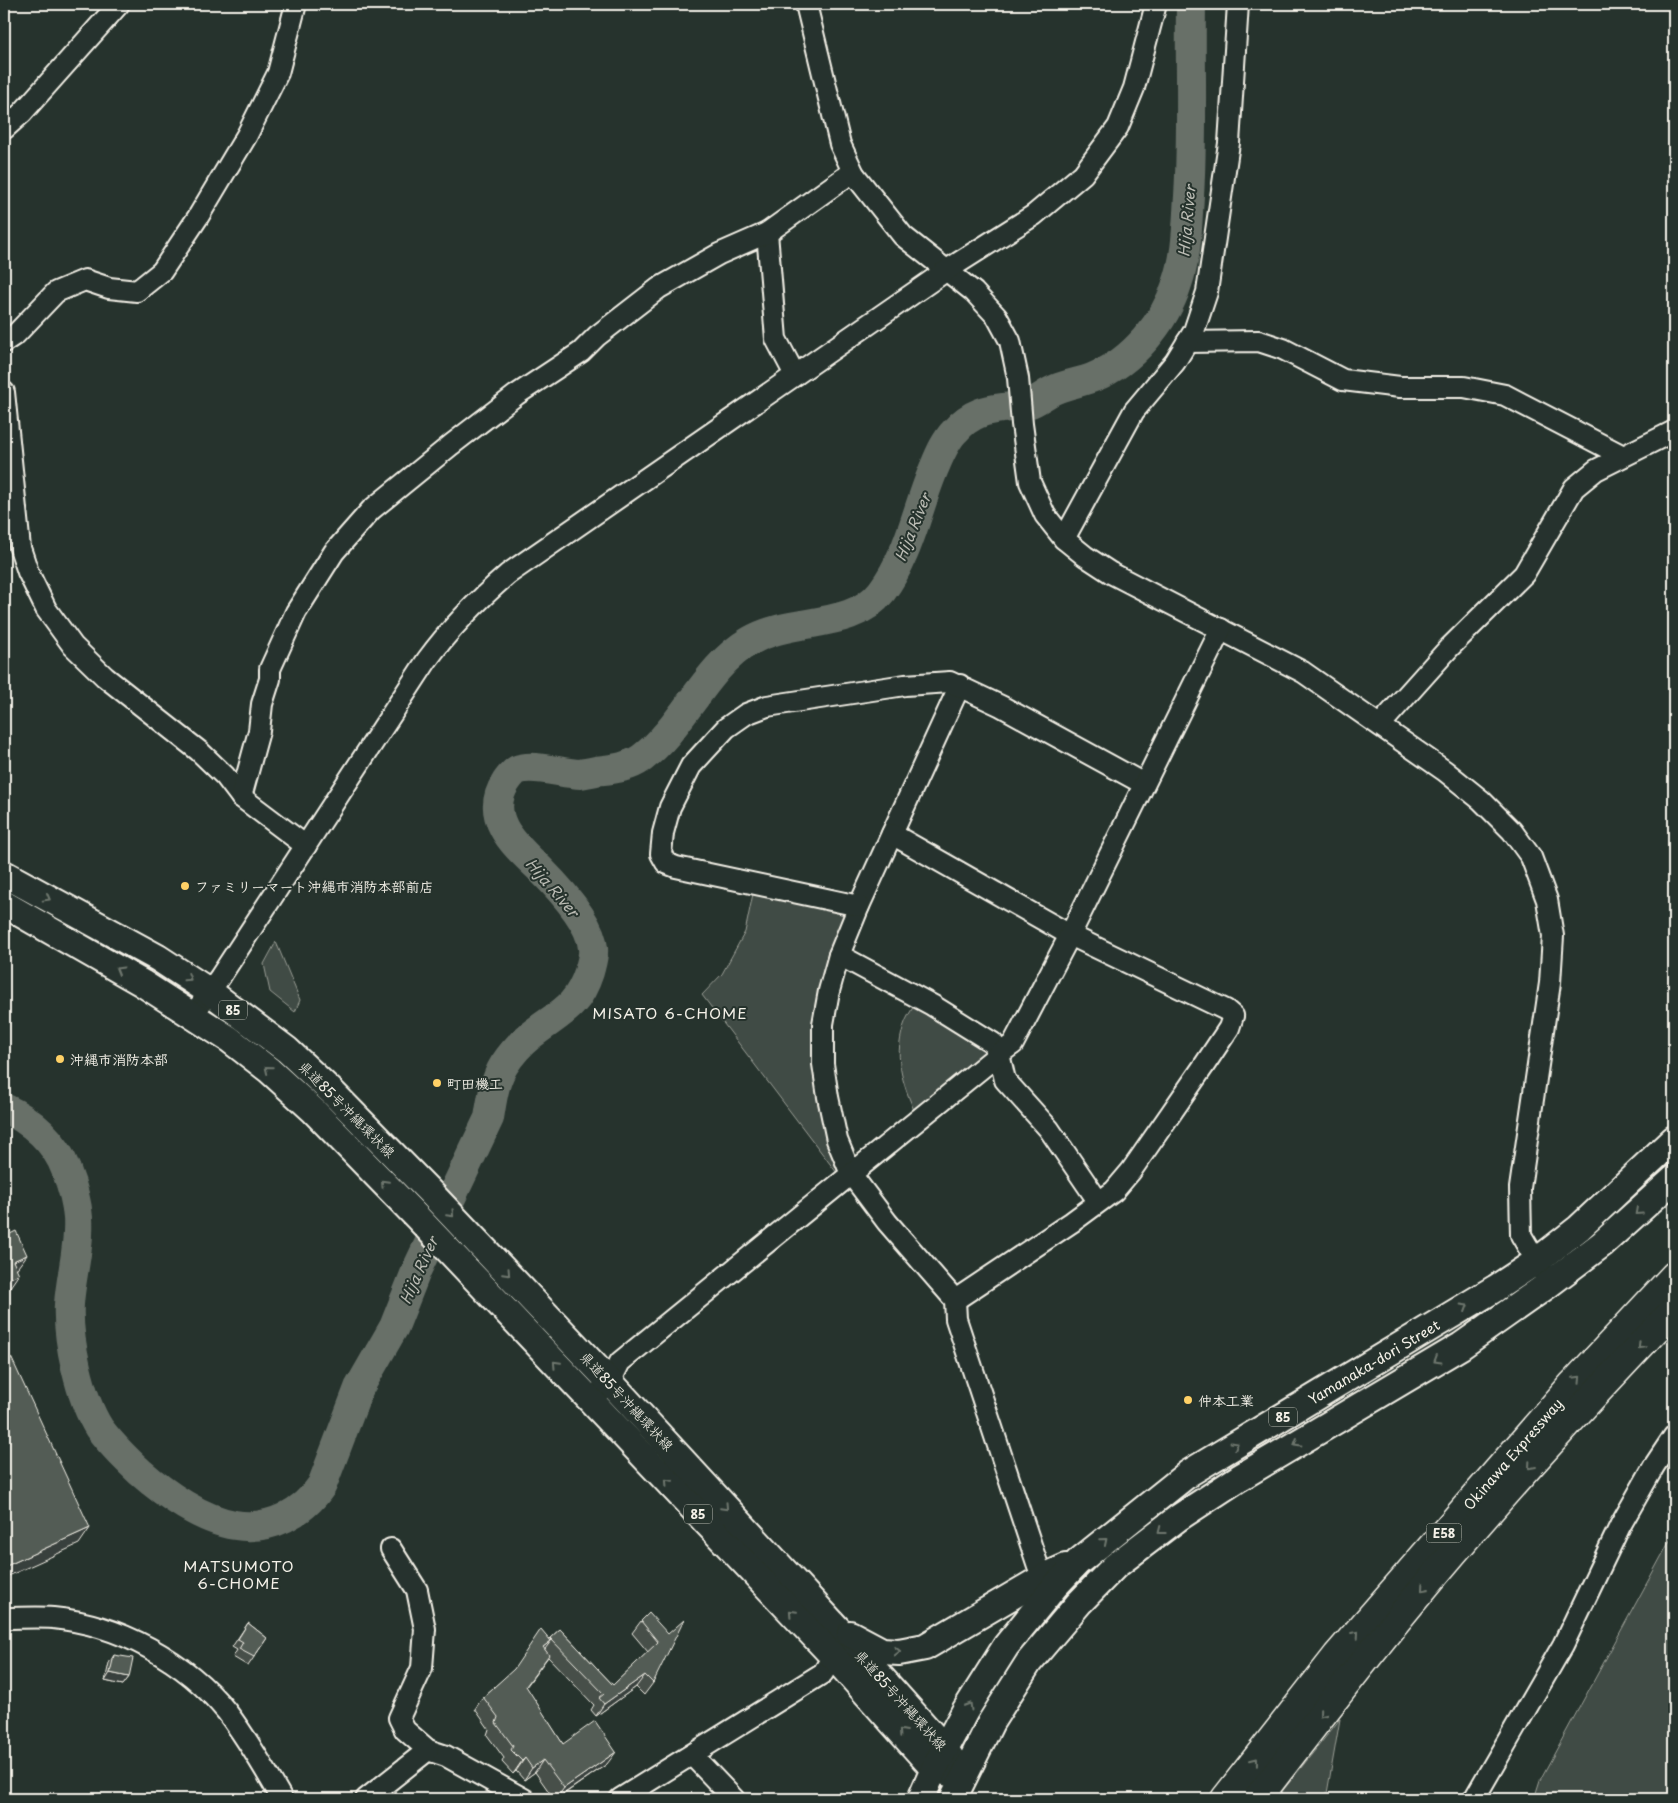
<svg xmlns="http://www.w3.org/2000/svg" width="1678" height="1803" font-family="'Playpen Sans','Klee One',sans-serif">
	<rect width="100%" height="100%" fill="#26332d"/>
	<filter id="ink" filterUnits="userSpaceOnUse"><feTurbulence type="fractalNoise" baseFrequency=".02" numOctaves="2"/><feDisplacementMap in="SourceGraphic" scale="10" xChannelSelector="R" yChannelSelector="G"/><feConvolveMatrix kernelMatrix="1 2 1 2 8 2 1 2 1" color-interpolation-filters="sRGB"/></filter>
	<g filter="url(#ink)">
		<!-- green -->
		<g fill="#414b45" stroke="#9a9e96">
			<path d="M755 884 859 906 823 1024 843 1181 702 995 722 974 745 932Z"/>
			<path d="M276 942 300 1000 295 1012 270 992 264 964Z"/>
			<path d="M919 998 999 1054 918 1120C905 1088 892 1061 904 1025 907 1016 914 1006 919 998Z"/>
			<path d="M1674 1533V1799H1534L1540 1780Z"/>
			<path d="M1340 1719 1326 1799H1276Z"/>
		</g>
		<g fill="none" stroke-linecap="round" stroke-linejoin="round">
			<!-- river -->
			<path stroke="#676f68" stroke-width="30" d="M4 1108C31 1120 56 1142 66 1170 72 1185 77 1202 78 1218 80 1247 71 1275 69 1304 67 1339 80 1398 99 1428 110 1443 126 1459 140 1472 165 1494 202 1520 235 1525 270 1531 303 1513 322 1485L359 1388 394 1327 417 1269 489 1118C492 1100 494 1081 504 1065 511 1054 521 1043 531 1035 559 1013 577 1009 589 972 591 964 594 956 593 948 591 922 558 887 540 869 517 847 482 818 506 782 509 778 512 773 517 770 533 763 563 774 580 774 586 773 591 772 596 771 612 769 628 768 642 758 684 726 705 667 750 641 792 616 852 631 882 591 910 554 917 507 935 466 940 454 946 440 955 431 977 405 998 411 1028 404 1038 401 1046 393 1056 389 1068 384 1082 382 1094 377 1132 362 1165 322 1177 284 1187 256 1187 226 1189 196 1193 132 1190 68 1191 4"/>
			<!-- minor casing -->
			<g stroke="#f4f1e8" stroke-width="24">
				<g id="minor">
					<path d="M806 4 840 144 854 174 903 236 974 292 997 317 1010 341 1018 378 1022 424 1030 482 1045 515 1064 539 1085 556 1111 573 1303 672 1445 771 1481 800 1512 831 1531 857 1547 900 1553 936 1550 983 1520 1188 1521 1235 1544 1274"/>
					<path d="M4 129 22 113 119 4"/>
					<path d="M767 233 776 339 795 375"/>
					<path d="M4 342 16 334 56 292 85 280 109 288 137 291 162 271 198 217 247 135 278 73 296 4"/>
					<path d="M1187 342 1259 341 1283 349 1343 380 1400 387H1464L1505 395 1623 456"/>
					<path d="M4 392 20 548 28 572 46 609 73 646 105 677 199 751 225 776 241 797 306 846"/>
					<path d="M1064 539 1134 411 1175 362 1194 331 1207 292 1229 143 1238 4"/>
					<path d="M960 685 859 906 839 955 829 991 823 1024V1064L828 1097 837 1140 851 1174 887 1222 955 1300 956 1319 1038 1566 1046 1576"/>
					<path d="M1380 725 1449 648 1524 574 1574 488 1596 470 1674 431"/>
					<path d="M241 797 259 731 262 704 270 679V669L296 612 334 552 371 510 451 445 516 395 581 352 597 336 659 288 719 254 767 233 844 178 854 174"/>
					<path d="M892 834 1070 935 1226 1010 1233 1016 1229 1028 1203 1067 1131 1171 1114 1191 1072 1222 955 1300"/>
					<path d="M859 906 676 867 666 863 661 854 663 833 670 807 691 766 726 728 746 714 767 706 905 685 950 682 1001 706 1144 784"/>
					<path d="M839 955 932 1005 993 1043 999 1054 1005 1080 1049 1129 1098 1201"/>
					<path d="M193 1015 220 977 427 660C451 627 478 600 508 574L947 270 1034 215 1083 174 1118 127 1134 88 1156 4"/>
					<path d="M600 1391 610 1382 620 1362 999 1054 1013 1044 1070 935 1221 629"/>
					<path d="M391 1549 417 1590 425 1629 422 1668 399 1718 405 1730 428 1750 446 1756 524 1799"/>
					<path d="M4 1618C20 1618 37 1617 53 1618 119 1624 186 1661 227 1712 248 1740 265 1769 282 1799"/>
					<path d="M692 1755 734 1799"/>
					<path d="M366 1799 428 1750"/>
					<path d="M620 1799 823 1673 833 1656"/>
					<path d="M1474 1799 1563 1645 1620 1526 1654 1466 1674 1436"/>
				</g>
			</g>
			<!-- major casing -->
			<g stroke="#f4f1e8" stroke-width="30">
				<g id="major">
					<path d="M4 874 158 958 210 992 287 1050 332 1092 429 1191 610 1382 836 1627 945 1749 963 1777"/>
					<path d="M4 904 142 983 229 1039 269 1070 314 1111 418 1218 833 1656 934 1769 963 1777"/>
					<path d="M850 1634 882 1651 899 1652 925 1647 1046 1576 1066 1567"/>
					<path d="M921 1799 934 1769 965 1711 1006 1646 1055 1586 1078 1562 1189 1473 1496 1288 1537 1261 1579 1228 1674 1139"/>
					<path d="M953 1799 991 1722 1029 1662 1079 1603 1115 1566 1178 1518 1239 1478 1461 1346 1549 1284 1602 1244 1674 1179"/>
				</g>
			</g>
			<!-- highway casing -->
			<g stroke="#f4f1e8" stroke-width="31">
				<g id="highway">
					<path d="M1225 1799 1337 1656 1573 1384 1674 1276"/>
					<path d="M1257 1799C1309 1731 1361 1663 1416 1597 1498 1498 1585 1403 1674 1310"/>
				</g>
			</g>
			<!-- minor -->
			<use href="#minor" stroke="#26332d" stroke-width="20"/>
			<!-- major -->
			<use href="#major" stroke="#26332d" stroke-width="26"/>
			<!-- highway -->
			<use href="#highway" stroke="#26332d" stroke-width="28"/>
		</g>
		<!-- wall -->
		<g fill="#474f49" stroke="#f4f1e8">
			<path d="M641 1621 668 1634 653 1683 644 1695 636 1687 596 1716 591 1710 594 1705 548 1657 526 1687 563 1744 607 1764 557 1799H554L535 1772 524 1780 516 1771 513 1774 502 1762 504 1758 487 1735 489 1729 475 1709 483 1697 549 1639 560 1629 613 1685 648 1652 632 1633Z"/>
			<path d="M248 1623 267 1638 248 1666 233 1657 237 1650 232 1647Z"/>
			<path d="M114 1655 129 1677 123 1685 105 1681 109 1663Z"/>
		</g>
		<!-- shaded-wall -->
		<g fill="#39403c" stroke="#f4f1e8">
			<path d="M27 1255 15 1271 13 1261Z"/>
			<path d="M19 1274 8 1290 4 1292V1281Z"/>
			<path d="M90 1528 79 1544 4 1578V1567Z"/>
			<path d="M551 1641 542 1653 543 1647Z"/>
			<path d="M110 1673 129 1677 123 1685 105 1681Z"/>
			<path d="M645 1675 636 1687 596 1716 604 1704Z"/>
			<path d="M616 1752 607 1764 556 1799 564 1788Z"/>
			<path d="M525 1758 516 1771 513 1774 522 1761Z"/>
			<path d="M543 1760 535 1772 524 1780 532 1768Z"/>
		</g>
		<!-- building -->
		<g fill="#525c55" stroke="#f4f1e8">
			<path d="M16 1231 27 1255 13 1261 19 1274 4 1281V1237Z"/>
			<path d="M11 1357 90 1528 4 1567V1360Z"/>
			<path d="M649 1613 668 1634 684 1620 653 1683 645 1675 604 1704 599 1698 604 1694 550 1638 560 1629 613 1685 658 1642 641 1621Z"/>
			<path d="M248 1623 267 1638 254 1657 239 1649 243 1642 238 1639Z"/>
			<path d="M541 1629 551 1641 543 1647 549 1655 526 1686 563 1744 595 1721 616 1752 564 1788 543 1760 532 1768 525 1758 522 1761 511 1750 513 1746 496 1723 498 1717 483 1697 514 1669Z"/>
			<path d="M114 1655 133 1658 129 1677 110 1673Z"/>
		</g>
		<!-- one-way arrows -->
		<defs><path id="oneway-chevron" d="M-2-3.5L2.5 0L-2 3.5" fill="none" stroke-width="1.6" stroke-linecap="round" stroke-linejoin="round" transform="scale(1.25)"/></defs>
		<g stroke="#6e766e">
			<use href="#oneway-chevron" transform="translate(47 898) rotate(29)"/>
			<use href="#oneway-chevron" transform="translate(119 970) rotate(-150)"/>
			<use href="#oneway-chevron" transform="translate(188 978) rotate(33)"/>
			<use href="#oneway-chevron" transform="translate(268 1069) rotate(-141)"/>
			<use href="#oneway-chevron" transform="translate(384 1183) rotate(-134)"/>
			<use href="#oneway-chevron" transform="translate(1638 1212) rotate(138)"/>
			<use href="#oneway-chevron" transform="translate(451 1214) rotate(47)"/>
			<use href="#oneway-chevron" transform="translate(507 1273) rotate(47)"/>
			<use href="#oneway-chevron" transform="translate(1465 1307) rotate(-31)"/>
			<use href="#oneway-chevron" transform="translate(1641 1346) rotate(134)"/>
			<use href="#oneway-chevron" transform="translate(1437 1360) rotate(149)"/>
			<use href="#oneway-chevron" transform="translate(556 1364) rotate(-133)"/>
			<use href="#oneway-chevron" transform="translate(1578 1379) rotate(-47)"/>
			<use href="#oneway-chevron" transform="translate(1297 1443) rotate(149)"/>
			<use href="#oneway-chevron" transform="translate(1235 1445) rotate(-31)"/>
			<use href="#oneway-chevron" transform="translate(1531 1466) rotate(131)"/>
			<use href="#oneway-chevron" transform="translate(668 1482) rotate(-133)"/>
			<use href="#oneway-chevron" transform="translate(725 1507) rotate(47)"/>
			<use href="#oneway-chevron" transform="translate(1161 1531) rotate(142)"/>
			<use href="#oneway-chevron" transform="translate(1104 1541) rotate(-40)"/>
			<use href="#oneway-chevron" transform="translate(1424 1588) rotate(131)"/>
			<use href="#oneway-chevron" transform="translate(792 1613) rotate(-133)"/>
			<use href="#oneway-chevron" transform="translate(1356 1634) rotate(-49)"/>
			<use href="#oneway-chevron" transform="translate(897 1651) rotate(-1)"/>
			<use href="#oneway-chevron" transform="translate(969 1706) rotate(-59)"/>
			<use href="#oneway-chevron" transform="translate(1322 1714) rotate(129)"/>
			<use href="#oneway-chevron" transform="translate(902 1732) rotate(-132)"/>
			<use href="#oneway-chevron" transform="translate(1255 1761) rotate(-52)"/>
		</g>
	</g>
	<!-- markers -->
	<g fill="#ffd166" stroke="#26332d" stroke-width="2">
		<circle cx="185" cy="886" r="5"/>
		<circle cx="60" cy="1059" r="5"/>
		<circle cx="437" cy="1083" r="5"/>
		<circle cx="1188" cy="1400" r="5"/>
	</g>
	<g text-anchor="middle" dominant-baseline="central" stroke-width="4" stroke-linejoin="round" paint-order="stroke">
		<!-- shield labels -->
		<g fill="#26332d" stroke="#b6b8b0" stroke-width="1">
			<rect x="219" y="1000.5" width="28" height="19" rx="4"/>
			<rect x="1269" y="1407.5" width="28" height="19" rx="4"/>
			<rect x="684" y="1504.5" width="28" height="19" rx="4"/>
			<rect x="1426.5" y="1523.5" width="35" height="19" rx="4"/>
		</g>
		<g font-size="12" font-weight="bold" fill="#f4f1e8">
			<text x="233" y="1010">85</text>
			<text x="1283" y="1417">85</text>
			<text x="698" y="1514">85</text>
			<text x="1444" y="1533">E58</text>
		</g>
		<!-- poi labels -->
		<g font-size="14" font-weight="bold" fill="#f4f1e8" stroke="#26332d" text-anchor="start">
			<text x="195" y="886">ファミリーマート沖縄市消防本部前店</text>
			<text x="70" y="1059">沖縄市消防本部</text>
			<text x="447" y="1083">町田機工</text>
			<text x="1198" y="1400">仲本工業</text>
		</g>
		<!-- street labels -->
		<g font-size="14" fill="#f4f1e8" stroke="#26332d">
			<text transform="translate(347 1109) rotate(45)">県道85号沖縄環状線</text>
			<text transform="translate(1374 1362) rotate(-31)">Yamanaka-dori Street</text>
			<text transform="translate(627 1401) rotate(47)">県道85号沖縄環状線</text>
			<text transform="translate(1513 1454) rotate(-49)">Okinawa Expressway</text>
			<text transform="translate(901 1700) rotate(48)">県道85号沖縄環状線</text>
		</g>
		<!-- water labels -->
		<g font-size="15" font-style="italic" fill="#bcbdb5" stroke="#26332d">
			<text transform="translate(1186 221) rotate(-85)">Hija River</text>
			<text transform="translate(912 527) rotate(-68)">Hija River</text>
			<text transform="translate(553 887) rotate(49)">Hija River</text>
			<text transform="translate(418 1270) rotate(-66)">Hija River</text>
		</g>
		<!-- neighbourhood labels -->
		<g font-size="15" letter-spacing="1" fill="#f4f1e8" stroke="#26332d">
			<text x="670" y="1012">MISATO 6-CHOME</text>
			<text x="239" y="1565">MATSUMOTO<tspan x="239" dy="17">6-CHOME</tspan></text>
		</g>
	</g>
	<!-- margin -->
	<rect width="1678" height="1803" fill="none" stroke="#26332d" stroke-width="20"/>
	<rect x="10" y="10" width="1658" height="1783" fill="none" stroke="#f4f1e8" stroke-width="2" filter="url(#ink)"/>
</svg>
